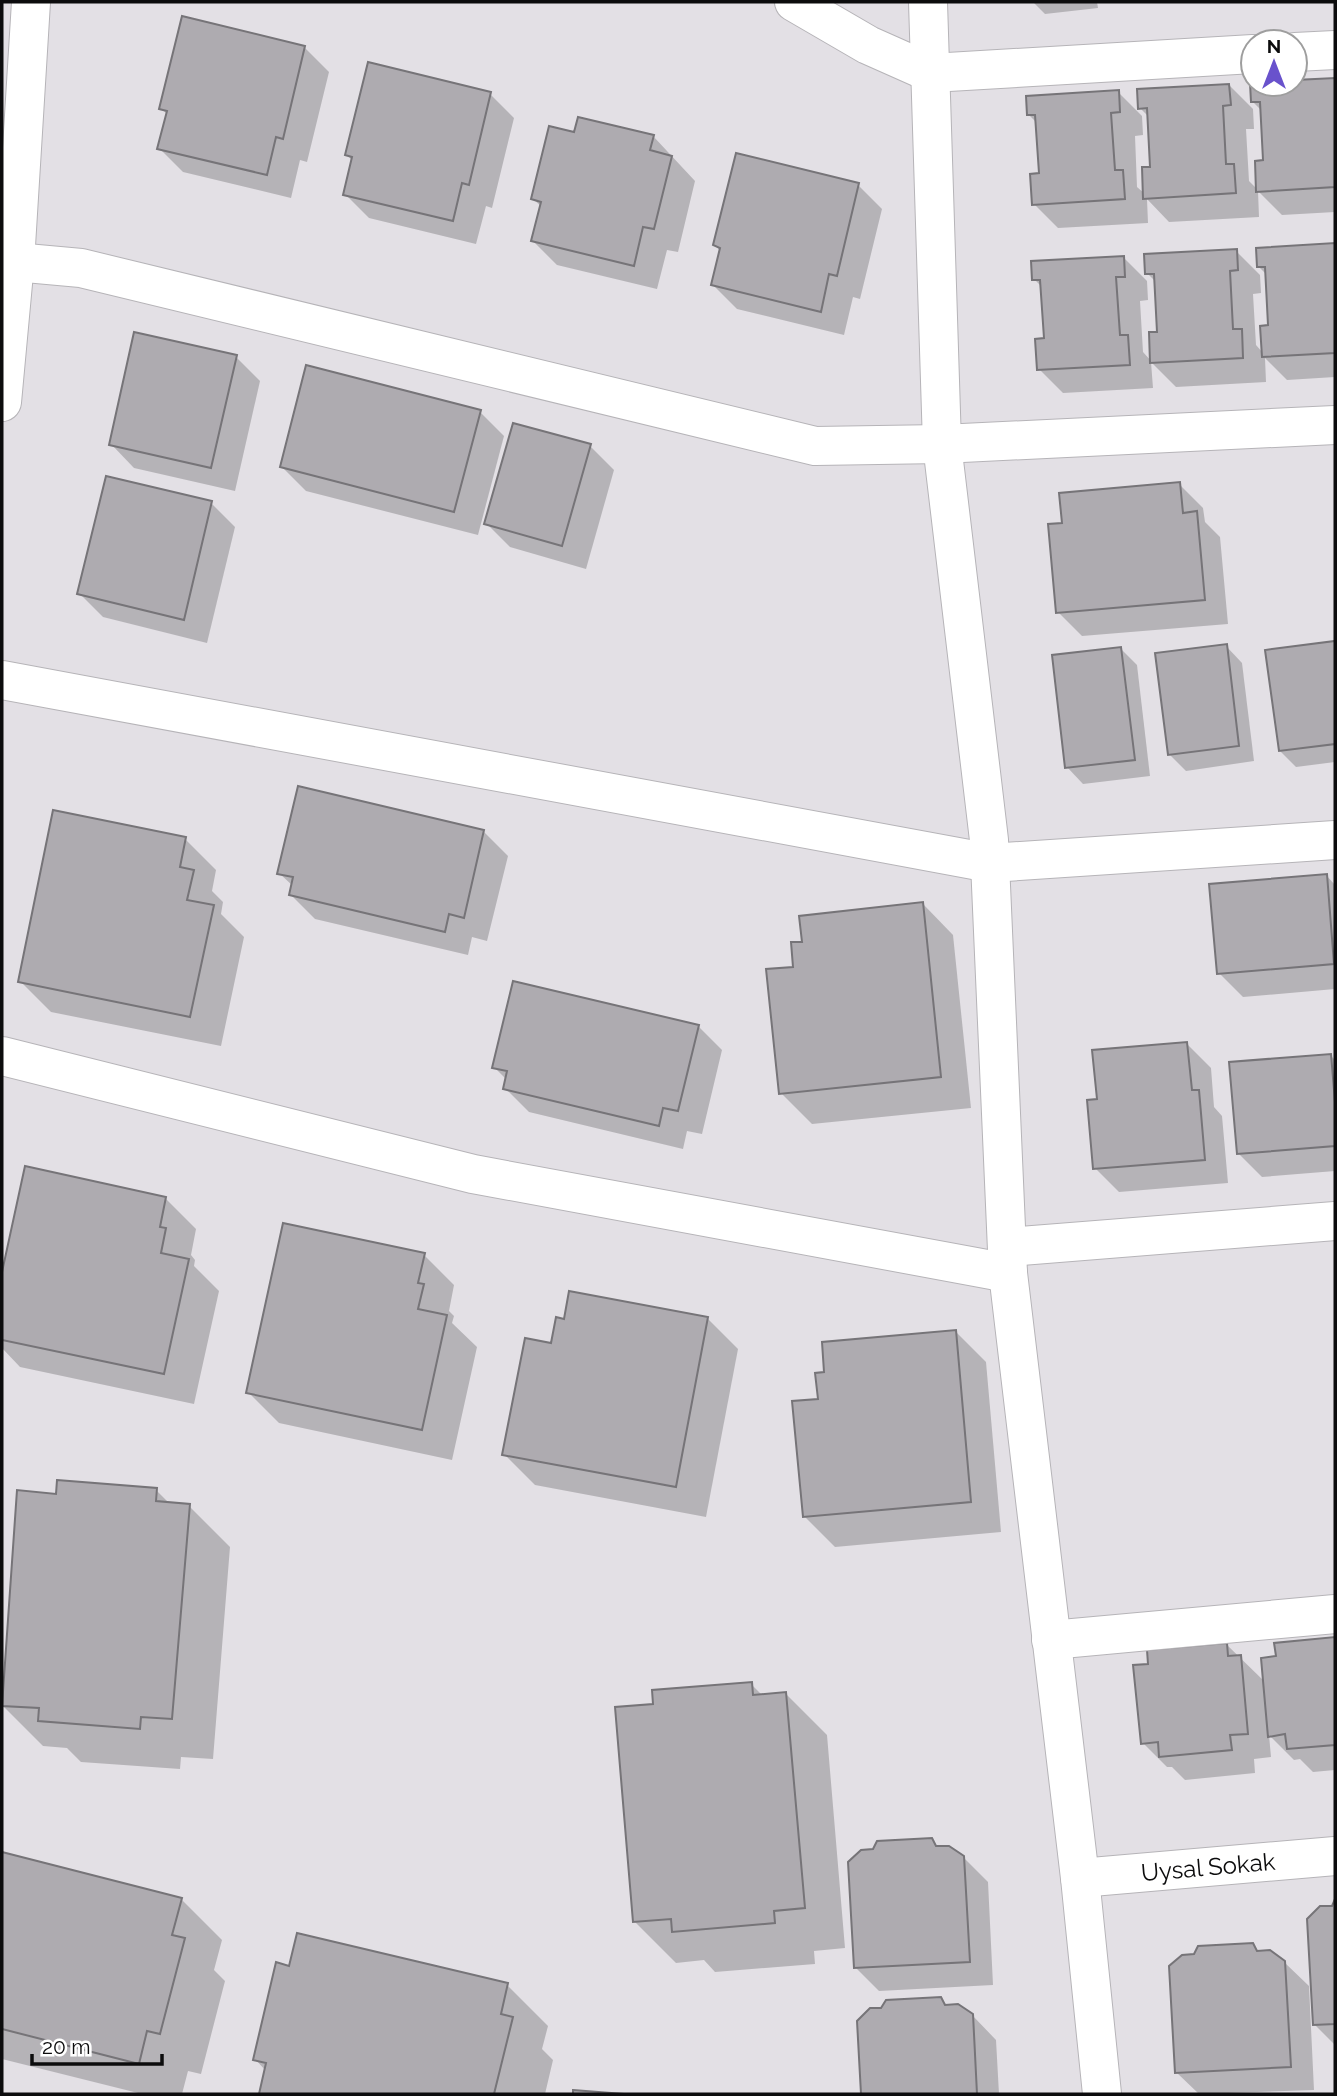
<svg xmlns="http://www.w3.org/2000/svg" width="1337" height="2096" font-family="Raleway,sans-serif">
	<rect width="100%" height="100%" fill="#e3e0e5"/>
	<!-- shadow -->
	<g fill="#0003">
		<path d="M1033 2H1097L1098 8 1045 14Z"/>
		<path d="M305 48 329 72 307 162 300 160 291 198 183 172 159 148 168 115 161 108Z"/>
		<path d="M1335 79V212L1282 215 1258 191 1259 217 1169 222 1147 199 1148 223 1058 228 1034 204 1040 175 1038 124 1029 115 1118 92 1142 116 1143 135 1135 136 1137 187 1145 194 1152 168 1149 117 1140 108 1229 85 1253 109 1254 129H1246L1249 181 1258 190 1265 162 1262 111 1253 102 1295 84V82Z"/>
		<path d="M490 94 514 118 492 208 486 206 476 244 369 218 345 194 353 161 347 155Z"/>
		<path d="M575 134 653 136 695 181 678 252 667 250 657 289 557 265 533 241 542 207 533 199Z"/>
		<path d="M858 185 882 209 860 299 853 297 844 335 737 309 713 285 721 252 715 245Z"/>
		<path d="M1335 245V377L1287 380 1265 358 1266 382 1176 387 1151 362 1153 388 1063 393 1039 369 1046 340 1043 288 1034 279 1123 257 1147 281 1148 300 1140 301 1143 352 1152 362 1159 333 1156 282 1147 273 1236 251 1260 275 1261 293 1253 294 1256 345 1263 353 1270 327 1267 275 1258 266 1257 249Z"/>
		<path d="M236 357 260 381 235 491 134 468 111 444Z"/>
		<path d="M480 412 504 436 478 535 306 491 282 467Z"/>
		<path d="M590 446 614 470 586 569 510 547 486 523Z"/>
		<path d="M1179 484 1203 508 1205 522 1220 537 1228 624 1082 636 1058 612 1064 525Z"/>
		<path d="M211 503 235 527 207 643 103 617 79 593Z"/>
		<path d="M1335 643V762L1296 767 1280 751 1267 652Z"/>
		<path d="M1226 646 1242 663 1254 761 1186 771 1169 754Z"/>
		<path d="M1121 649 1137 665 1150 776 1083 784 1067 767Z"/>
		<path d="M484 832 508 856 487 941 472 937 468 955 315 919 291 895 293 886 279 873Z"/>
		<path d="M185 839 216 870 212 891 223 902 221 914 244 937 221 1046 51 1012 20 981Z"/>
		<path d="M1326 875 1335 885V989L1243 997 1219 973Z"/>
		<path d="M923 904 953 935 971 1108 812 1124 781 1093 795 968 803 943Z"/>
		<path d="M698 1026 722 1050 702 1134 687 1131 683 1149 529 1112 505 1088 507 1080 494 1067Z"/>
		<path d="M1187 1044 1211 1068 1214 1107 1222 1116 1228 1183 1119 1192 1095 1168 1099 1101Z"/>
		<path d="M1330 1055 1335 1060V1171L1262 1177 1238 1153Z"/>
		<path d="M26 1168 165 1198 196 1229 191 1255 195 1260 194 1266 219 1291 194 1404 20 1367 2 1348V1281Z"/>
		<path d="M424 1255 454 1285 449 1311 454 1316 452 1323 477 1347 452 1460 279 1423 248 1392Z"/>
		<path d="M707 1318 738 1349 706 1517 535 1485 504 1454 552 1345 566 1321Z"/>
		<path d="M955 1331 986 1362 1001 1532 835 1547 804 1516 820 1401Z"/>
		<path d="M156 1490 170 1504 189 1506 230 1547 213 1759 181 1757 180 1769 81 1762 67 1748 43 1746 2 1705 58 1496Z"/>
		<path d="M1335 1638V1770L1313 1772 1300 1759 1294 1760 1269 1735 1271 1757 1254 1759 1255 1773 1185 1780 1172 1767H1167L1143 1743 1150 1666 1226 1644 1265 1682 1278 1658 1276 1644Z"/>
		<path d="M751 1684 763 1696 786 1694 827 1735 845 1948 814 1951 815 1964 715 1972 704 1960 676 1963 635 1922 655 1706Z"/>
		<path d="M931 1840 939 1848 963 1857 988 1882 993 1985 879 1991 855 1967Z"/>
		<path d="M2 1854 181 1899 222 1940 214 1970 225 1981 201 2074 188 2071 182 2094H142L2 2059Z"/>
		<path d="M1335 1903V2045L1314 2024Z"/>
		<path d="M1252 1945 1259 1952 1284 1962 1309 1986 1314 2090 1199 2094 1176 2072Z"/>
		<path d="M290 1968 507 1985 548 2026 542 2049 553 2060 545 2094H261L266 2071 255 2059Z"/>
		<path d="M940 1999 948 2006 972 2015 996 2040 999 2094H863L859 2021Z"/>
	</g>
	<!-- building -->
	<g fill="#aeabb0" stroke="#767478" stroke-width="2">
		<path d="M182 16 305 46 283 139 276 137 267 175 157 149 167 111 159 109Z"/>
		<path d="M368 62 491 92 469 185 462 183 453 221 343 195 352 157 345 155Z"/>
		<path d="M1335 78V187L1256 192 1255 161 1263 160 1260 102H1251L1250 83 1295 84V80Z"/>
		<path d="M1229 84 1231 105 1223 106 1226 164H1234L1236 193 1143 199 1142 167H1150L1147 108 1138 109 1137 89Z"/>
		<path d="M1119 90 1120 112 1111 113 1115 170H1123L1125 199 1032 205 1030 174 1039 173 1035 115H1027L1026 96Z"/>
		<path d="M578 117 654 135 650 150 672 156 654 229 643 227 634 266 531 241 541 202 531 199 549 126 574 132Z"/>
		<path d="M736 153 859 183 837 276 829 274 821 312 711 285 720 248 713 245Z"/>
		<path d="M1335 243V353L1262 357 1260 326 1268 325 1265 267H1257L1256 248Z"/>
		<path d="M1237 249 1238 270 1230 271 1233 329H1242L1243 358 1150 363 1149 332H1157L1154 274H1145L1144 254Z"/>
		<path d="M1124 256 1125 277H1116L1120 335H1128L1130 365 1037 370 1035 339 1044 338 1040 280H1032L1031 261Z"/>
		<path d="M134 332 237 355 211 468 109 445Z"/>
		<path d="M306 365 481 410 454 512 280 467Z"/>
		<path d="M513 423 591 444 562 546 484 524Z"/>
		<path d="M106 476 212 501 184 620 77 594Z"/>
		<path d="M1180 482 1183 513 1197 511 1205 600 1056 613 1048 524 1062 523 1059 493Z"/>
		<path d="M1335 641V744L1279 751 1265 650Z"/>
		<path d="M1227 644 1239 746 1168 755 1155 653Z"/>
		<path d="M1121 647 1135 760 1065 768 1052 655Z"/>
		<path d="M298 786 484 830 464 918 449 914 445 932 289 895 293 877 277 874Z"/>
		<path d="M53 810 186 837 180 867 194 870 187 900 214 905 190 1017 18 982Z"/>
		<path d="M1327 874 1334 964 1217 974 1209 884Z"/>
		<path d="M923 902 941 1077 779 1094 766 969 793 967 791 942H802L799 916Z"/>
		<path d="M513 981 699 1025 678 1111 663 1108 659 1126 503 1089 507 1071 492 1068Z"/>
		<path d="M1187 1042 1192 1090H1199L1205 1160 1093 1169 1087 1100 1097 1099 1092 1050Z"/>
		<path d="M1331 1054 1335 1102V1146L1237 1154 1229 1062Z"/>
		<path d="M25 1166 166 1197 160 1227 166 1228 161 1253 189 1259 164 1374 2 1340V1272Z"/>
		<path d="M283 1223 425 1253 418 1283 424 1284 418 1309 447 1315 422 1430 246 1393Z"/>
		<path d="M569 1291 708 1317 676 1487 502 1455 525 1338 551 1343 556 1317 564 1319Z"/>
		<path d="M956 1330 971 1502 803 1517 792 1401 818 1399 815 1373 824 1372 822 1342Z"/>
		<path d="M57 1480 157 1488 156 1501 190 1504 172 1719 141 1717 140 1729 38 1721 39 1708 2 1706 17 1490 56 1494Z"/>
		<path d="M1335 1637V1745L1287 1749 1285 1734 1268 1737 1261 1658 1276 1656 1274 1643Z"/>
		<path d="M1227 1643 1228 1656 1241 1655 1248 1734 1230 1735 1232 1750 1159 1757 1158 1742 1141 1744 1133 1665 1148 1664 1147 1650Z"/>
		<path d="M752 1682 753 1695 786 1692 805 1908 774 1911 775 1923 672 1932 671 1919 633 1922 615 1707 653 1704 652 1690Z"/>
		<path d="M932 1838 936 1846H949L964 1856 970 1962 854 1968 848 1862 861 1850 873 1849 877 1841Z"/>
		<path d="M2 1852 182 1898 172 1935 185 1938 160 2034 147 2031 139 2064 2 2029Z"/>
		<path d="M1335 1899V2024L1313 2025 1307 1919 1320 1906H1332Z"/>
		<path d="M297 1933 508 1983 501 2014 513 2017 494 2094H259L266 2063 253 2060 276 1962 289 1966Z"/>
		<path d="M1253 1943 1257 1951 1270 1950 1285 1961 1291 2067 1175 2073 1169 1966 1182 1955 1194 1954 1198 1946Z"/>
		<path d="M941 1997 945 2005 958 2004 973 2014 977 2094H861L857 2021 870 2008H881L886 2000Z"/>
		<path d="M573 2090 624 2094H573Z"/>
	</g>
	<g fill="none" stroke-linecap="round" stroke-linejoin="round">
		<!-- minor casing -->
		<g stroke="#b6b4b8" stroke-width="40">
			<g id="minor">
				<path d="M794 2 868 45 931 73 1253 54"/>
				<path d="M928 2 942 444 989 840 1008 1273 1080 1878 1102 2094"/>
				<path d="M1295 52 1335 50"/>
				<path d="M15 262 81 268 815 446 942 444 1335 425"/>
				<path d="M2 402 15 262 31 2"/>
				<path d="M2 680 990 863 1335 840"/>
				<path d="M2 1056 473 1174 1008 1273"/>
				<path d="M1008 1247 1335 1221"/>
				<path d="M1051 1640 1335 1614"/>
				<path d="M1080 1878 1335 1856"/>
			</g>
		</g>
		<!-- minor -->
		<use href="#minor" stroke="#fff" stroke-width="38"/>
	</g>
	<g text-anchor="middle" dominant-baseline="central" stroke-width="6" stroke-linejoin="round" paint-order="stroke">
		<!-- street labels -->
		<g font-size="24" fill="#0c0c0d" stroke="#fff">
			<text transform="translate(1208 1867) rotate(-5)">Uysal Sokak</text>
		</g>
	</g>
	<!-- border -->
	<rect width="1337" height="2096" fill="none" stroke="#0c0c0d" stroke-width="7"/>
	<!-- north arrow -->
	<g transform="translate(1274 63)"><circle r="33" fill="#ffffff" stroke="#9e9e9e" stroke-width="2"/>
	<path d="M0-5L12 26L0 18L-12 26Z" fill="#6952cc"/>
	<text y="-10" font-size="19" font-weight="bold" text-anchor="middle" fill="#0c0c0d">N</text>
	</g>
	<!-- scale -->
	<path d="M32 2054v10h130v-10" fill="none" stroke="#0c0c0d" stroke-width="3.5"/>
	<text x="42" y="2054" font-size="21" fill="#0c0c0d" stroke="#ffffff" stroke-width="5" paint-order="stroke">20 m</text>
</svg>
